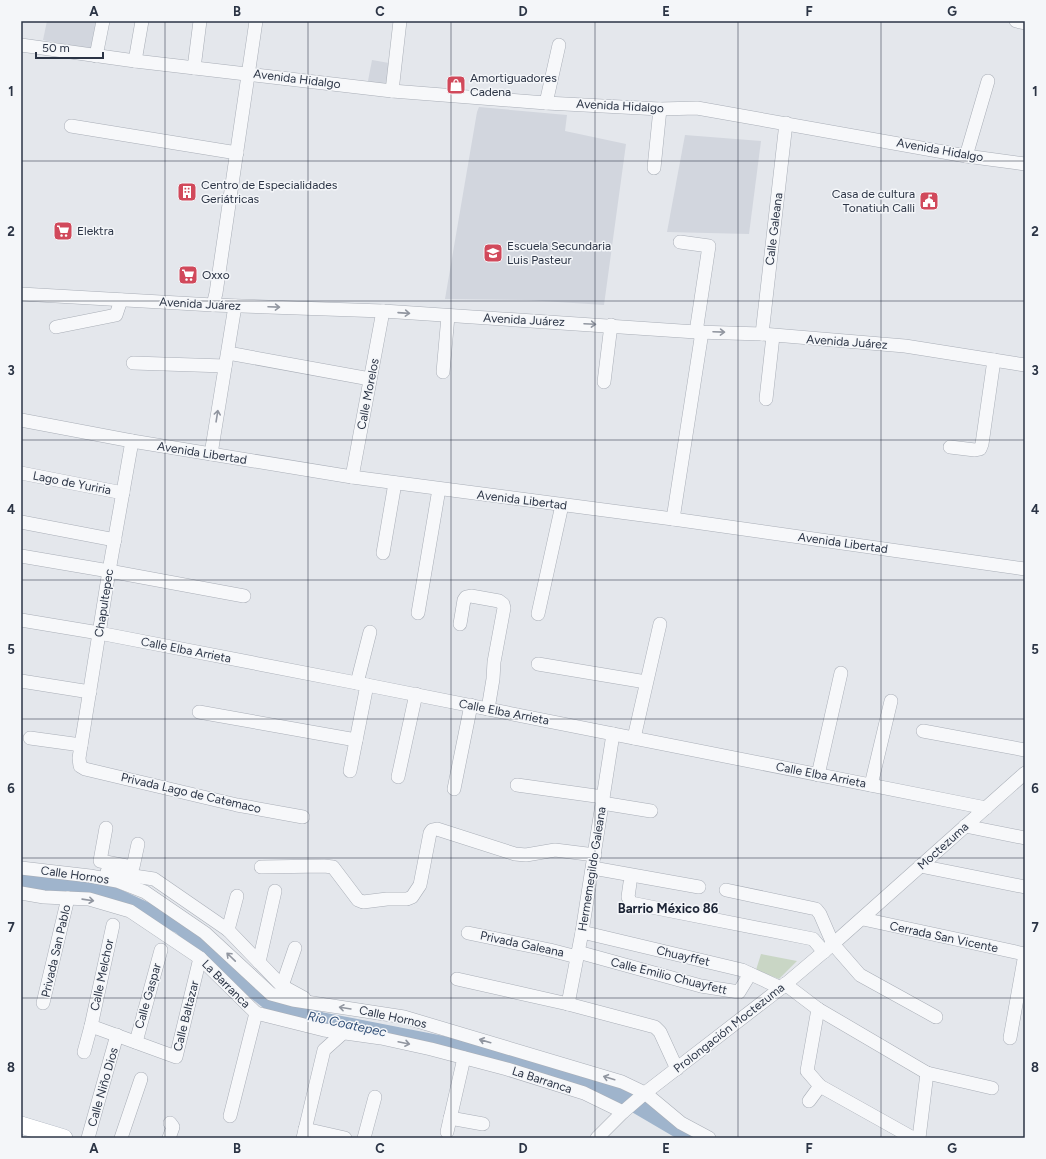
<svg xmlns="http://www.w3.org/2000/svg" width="1046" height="1159" font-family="Figtree,sans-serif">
	<rect width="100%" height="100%" fill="#e4e7ec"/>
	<!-- built -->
	<g fill="#d2d6de">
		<path d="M47 21H99L93 50 43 40Z"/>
		<path d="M372 60 389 63V88L367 86Z"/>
		<path d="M479 107 567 115 565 131 626 144 604 305 527 300 445 299 477 112Z"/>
		<path d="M685 135 761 141 749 234 667 232Z"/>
	</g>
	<!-- green -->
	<path fill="#c9d6c5" d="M761 954 797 961 779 979 756 970Z"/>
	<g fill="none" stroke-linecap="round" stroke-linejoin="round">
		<!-- river -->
		<path stroke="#9fb4cc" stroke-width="16" d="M21 880 50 885 105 891 180 926 237 977 275 1007 321 1020 529 1061 617 1094 692 1138"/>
		<!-- minor casing -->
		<g stroke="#a9aeb7" stroke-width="14">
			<g id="minor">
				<path d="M1016 21 1025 23"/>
				<path d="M21 45 135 61 392 91 546 103 660 109 697 108 966 156 1025 164"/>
				<path d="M96 56 103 21"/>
				<path d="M135 61 142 21"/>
				<path d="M194 68 200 21"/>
				<path d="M392 91 400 21"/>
				<path d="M546 103 559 45"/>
				<path d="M71 126 237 153"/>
				<path d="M966 156 988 81"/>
				<path d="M654 168 660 109"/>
				<path d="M680 242 709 246 696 332"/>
				<path d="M21 294 213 305 383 311 696 332 762 334 905 346 1025 365"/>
				<path d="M213 305 216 293 256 21"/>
				<path d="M56 327 116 315 121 300"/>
				<path d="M762 334 786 123"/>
				<path d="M228 353 370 379"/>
				<path d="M133 363 225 366"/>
				<path d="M443 372 448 316"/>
				<path d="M604 382 611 325"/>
				<path d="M766 399 773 336"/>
				<path d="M21 420 132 441 352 477 673 519 1025 569"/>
				<path d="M132 441 109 571 79 758 80 766 85 769 237 805 303 817"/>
				<path d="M950 447 975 450 980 449 982 444 994 360"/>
				<path d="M211 454 235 306"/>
				<path d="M21 473 123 493"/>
				<path d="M352 477 383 311"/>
				<path d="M673 519 702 332"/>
				<path d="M21 522 115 540"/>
				<path d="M383 553 395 483"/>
				<path d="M21 556 109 571 244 596"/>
				<path d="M418 613 439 489"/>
				<path d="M538 614 562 505"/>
				<path d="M21 620 99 633 367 685 986 808"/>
				<path d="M460 624 464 600 466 597 471 596 499 601 503 604 504 608 494 662 493 679 488 709"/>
				<path d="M538 664 646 682"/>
				<path d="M21 681 90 692"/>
				<path d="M357 683 370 632"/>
				<path d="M199 712 356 740"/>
				<path d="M923 731 1025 750"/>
				<path d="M30 738 81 745"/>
				<path d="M634 738 660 624"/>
				<path d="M350 771 367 685"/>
				<path d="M818 775 841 673"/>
				<path d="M398 777 416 694"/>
				<path d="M517 785 603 797"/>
				<path d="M871 785 891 701"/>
				<path d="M454 789 471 705"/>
				<path d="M602 803 651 811"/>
				<path d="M965 826 1025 838"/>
				<path d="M106 828 100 861 132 867"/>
				<path d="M920 866 1025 887"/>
				<path d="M133 867 138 844"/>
				<path d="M261 867 324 866 333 867 358 900 363 902 387 899H407L412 897 420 885 430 833 432 830 437 829 515 854 526 855 555 850 595 855"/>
				<path d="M21 868 90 876 117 881 145 892 205 933 271 994 293 1000 404 1017 622 1082 645 1093 681 1123 709 1138"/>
				<path d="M593 868 699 887"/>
				<path d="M107 872 154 879 228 930 282 986 304 998"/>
				<path d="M630 883 628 897 631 903 813 939 824 952"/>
				<path d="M726 890 816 909 820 914 833 944 860 975 936 1017"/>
				<path d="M21 893 44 897 89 899 130 911 200 958 256 1013 324 1030 381 1038 431 1049 507 1069 584 1093 623 1112"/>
				<path d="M863 919 1025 954"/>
				<path d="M228 930 237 896"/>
				<path d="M582 932 742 970 781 988"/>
				<path d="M468 933 550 950 577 957"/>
				<path d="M578 952 701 986 739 992 750 974"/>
				<path d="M259 962 275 891"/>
				<path d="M457 979 568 1004 655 1027 660 1032 677 1069"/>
				<path d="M785 984 818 1009 927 1073 992 1088"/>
				<path d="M282 986 295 948"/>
				<path d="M43 1003 68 898"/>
				<path d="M568 1004 582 932 613 734"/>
				<path d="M91 1026 176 1057 200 958"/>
				<path d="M1010 1038 1025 954"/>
				<path d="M136 1042 161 950"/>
				<path d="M84 1052 91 1026 113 925"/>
				<path d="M820 1086 913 1138"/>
				<path d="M809 1101 820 1086 807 1071 818 1009"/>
				<path d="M230 1116 256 1013"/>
				<path d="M450 1118 483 1124"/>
				<path d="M305 1129 345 1138"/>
				<path d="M447 1132 464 1058"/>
				<path d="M88 1138 117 1035"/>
				<path d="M121 1138 141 1079"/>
				<path d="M169 1138 173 1127 170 1123"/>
				<path d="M303 1138 324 1050 343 1033"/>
				<path d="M364 1138 375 1097"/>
				<path d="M597 1138 623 1112 645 1093 781 988 833 944 1025 773"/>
				<path d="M919 1138 927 1073"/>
			</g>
		</g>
		<!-- major casing -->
		<g stroke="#a3abb8" stroke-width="18">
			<path id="major" d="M21 1125 64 1138"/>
		</g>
		<!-- minor -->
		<use href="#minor" stroke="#f7f8fa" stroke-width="13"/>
		<!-- major -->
		<use href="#major" stroke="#fff" stroke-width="17"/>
	</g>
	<!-- one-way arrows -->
	<defs><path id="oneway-shaft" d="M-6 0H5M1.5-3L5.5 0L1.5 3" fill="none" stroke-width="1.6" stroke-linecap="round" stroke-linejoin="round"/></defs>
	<g stroke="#9196a0">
		<use href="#oneway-shaft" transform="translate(274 307) rotate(2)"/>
		<use href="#oneway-shaft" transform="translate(404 313) rotate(4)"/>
		<use href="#oneway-shaft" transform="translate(590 324) rotate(3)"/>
		<use href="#oneway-shaft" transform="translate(719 332) rotate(2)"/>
		<use href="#oneway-shaft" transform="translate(217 416) rotate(-81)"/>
		<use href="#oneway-shaft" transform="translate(88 900) rotate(8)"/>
		<use href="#oneway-shaft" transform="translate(231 957) rotate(-136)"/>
		<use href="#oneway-shaft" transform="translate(345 1008) rotate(-171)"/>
		<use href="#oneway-shaft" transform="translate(485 1041) rotate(-164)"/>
		<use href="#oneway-shaft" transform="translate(404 1043) rotate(12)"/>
		<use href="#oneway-shaft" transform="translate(609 1078) rotate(-163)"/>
	</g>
	<!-- grid -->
	<path fill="none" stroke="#2b3445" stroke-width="1" stroke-opacity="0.55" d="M165 21V1138M308 21V1138M451 21V1138M595 21V1138M738 21V1138M881 21V1138M21 161H1025M21 301H1025M21 440H1025M21 580H1025M21 719H1025M21 858H1025M21 998H1025"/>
	<!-- icons -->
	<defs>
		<g id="shop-square" transform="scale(1)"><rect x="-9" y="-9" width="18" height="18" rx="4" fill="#d1495b" stroke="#f4f6f9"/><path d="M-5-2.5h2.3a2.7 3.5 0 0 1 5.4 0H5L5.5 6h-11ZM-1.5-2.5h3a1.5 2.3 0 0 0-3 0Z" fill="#fff"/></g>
		<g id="building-square" transform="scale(1)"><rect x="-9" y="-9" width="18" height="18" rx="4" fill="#d1495b" stroke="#f4f6f9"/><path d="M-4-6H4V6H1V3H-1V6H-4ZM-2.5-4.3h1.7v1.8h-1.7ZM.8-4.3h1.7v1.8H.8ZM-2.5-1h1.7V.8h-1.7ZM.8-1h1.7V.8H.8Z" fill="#fff"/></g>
		<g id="civic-square" transform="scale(1)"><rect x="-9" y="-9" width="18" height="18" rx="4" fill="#d1495b" stroke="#f4f6f9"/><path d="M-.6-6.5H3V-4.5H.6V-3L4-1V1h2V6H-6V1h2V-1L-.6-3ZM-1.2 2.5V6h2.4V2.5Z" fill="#fff"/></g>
		<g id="supermarket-square" transform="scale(1)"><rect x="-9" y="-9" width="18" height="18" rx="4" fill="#d1495b" stroke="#f4f6f9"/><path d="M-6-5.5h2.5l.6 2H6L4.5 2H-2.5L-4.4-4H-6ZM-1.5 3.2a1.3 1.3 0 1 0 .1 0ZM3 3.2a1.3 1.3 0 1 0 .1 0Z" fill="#fff"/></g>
		<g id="school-square" transform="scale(1)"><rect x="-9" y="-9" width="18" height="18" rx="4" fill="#d1495b" stroke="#f4f6f9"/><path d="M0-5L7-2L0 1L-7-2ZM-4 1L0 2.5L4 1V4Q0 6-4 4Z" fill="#fff"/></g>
	</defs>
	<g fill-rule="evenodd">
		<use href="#shop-square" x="456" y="85"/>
		<use href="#building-square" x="187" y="192"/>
		<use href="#civic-square" x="929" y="201"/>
		<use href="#supermarket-square" x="63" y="231"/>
		<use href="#school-square" x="493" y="253"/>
		<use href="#supermarket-square" x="188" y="275"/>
	</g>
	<g text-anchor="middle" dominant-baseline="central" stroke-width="3" stroke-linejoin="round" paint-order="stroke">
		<!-- poi labels -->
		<g font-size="12" fill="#2b3445" stroke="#f4f6f9" text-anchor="start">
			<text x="470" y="78">Amortiguadores<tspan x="470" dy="14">Cadena</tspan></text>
			<text x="201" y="185">Centro de Especialidades<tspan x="201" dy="14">Geriátricas</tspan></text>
			<text x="915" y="194" text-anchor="end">Casa de cultura<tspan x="915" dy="14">Tonatiuh Calli</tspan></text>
			<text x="77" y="231">Elektra</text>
			<text x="507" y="246">Escuela Secundaria<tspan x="507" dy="14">Luis Pasteur</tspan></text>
			<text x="202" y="275">Oxxo</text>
		</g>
		<!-- street labels -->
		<g font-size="12" fill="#2b3445" stroke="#f4f6f9">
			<text transform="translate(297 79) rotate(7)">Avenida Hidalgo</text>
			<text transform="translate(620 106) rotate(3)">Avenida Hidalgo</text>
			<text transform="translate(940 150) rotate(10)">Avenida Hidalgo</text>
			<text transform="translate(774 229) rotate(-83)">Calle Galeana</text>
			<text transform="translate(200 304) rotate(3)">Avenida Juárez</text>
			<text transform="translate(524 320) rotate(3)">Avenida Juárez</text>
			<text transform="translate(847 342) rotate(4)">Avenida Juárez</text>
			<text transform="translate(368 394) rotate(-79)">Calle Morelos</text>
			<text transform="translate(202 453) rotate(9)">Avenida Libertad</text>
			<text transform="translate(72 483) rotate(11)">Lago de Yuriria</text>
			<text transform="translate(522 500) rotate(7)">Avenida Libertad</text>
			<text transform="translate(843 543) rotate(8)">Avenida Libertad</text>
			<text transform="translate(104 603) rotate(-81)">Chapultepec</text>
			<text transform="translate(186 650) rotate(11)">Calle Elba Arrieta</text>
			<text transform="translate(504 712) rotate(11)">Calle Elba Arrieta</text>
			<text transform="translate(821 775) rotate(11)">Calle Elba Arrieta</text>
			<text transform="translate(191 793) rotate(13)">Privada Lago de Catemaco</text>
			<text transform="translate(943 846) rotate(-42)">Moctezuma</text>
			<text transform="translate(592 869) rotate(-81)">Hermemegildo Galeana</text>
			<text transform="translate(75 875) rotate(8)">Calle Hornos</text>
			<text transform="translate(944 937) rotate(12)">Cerrada San Vicente</text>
			<text transform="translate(522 944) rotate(12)">Privada Galeana</text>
			<text transform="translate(56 951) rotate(-77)">Privada San Pablo</text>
			<text transform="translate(683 956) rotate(13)">Chuayffet</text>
			<text transform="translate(102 975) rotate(-78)">Calle Melchor</text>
			<text transform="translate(669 976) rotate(14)">Calle Emilio Chuayfett</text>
			<text transform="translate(226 984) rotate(45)">La Barranca</text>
			<text transform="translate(148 996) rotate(-74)">Calle Gaspar</text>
			<text transform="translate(186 1016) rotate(-76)">Calle Baltazar</text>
			<text transform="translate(393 1017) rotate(12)">Calle Hornos</text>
			<text transform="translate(729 1028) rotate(-38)">Prolongación Moctezuma</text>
			<text transform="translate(542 1080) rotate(18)">La Barranca</text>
			<text transform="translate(103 1087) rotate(-74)">Calle Niño Dios</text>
		</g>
		<!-- neighbourhood labels -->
		<g font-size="13" font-weight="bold" fill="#1d2536" stroke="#f4f6f9">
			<text x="668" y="908">Barrio México 86</text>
		</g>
		<!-- water labels -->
		<g font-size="13" font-style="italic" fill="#34527a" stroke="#f4f6f9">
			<text transform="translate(347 1024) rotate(12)">Rio Coatepec</text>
		</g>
	</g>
	<!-- border -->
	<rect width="1046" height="1159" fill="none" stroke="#f4f6f9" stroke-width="44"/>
	<!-- scale -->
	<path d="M36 52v6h67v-6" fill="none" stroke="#2b3445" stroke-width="2"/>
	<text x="42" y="52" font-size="12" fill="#2b3445" stroke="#f4f6f9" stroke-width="3" paint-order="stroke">50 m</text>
	<rect x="22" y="22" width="1002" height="1115" fill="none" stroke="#2b3445" stroke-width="1.5"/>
	<g font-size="13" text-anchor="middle" font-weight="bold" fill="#2b3445">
		<text x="94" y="16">A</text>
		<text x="237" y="16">B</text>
		<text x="380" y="16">C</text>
		<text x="523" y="16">D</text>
		<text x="666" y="16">E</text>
		<text x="809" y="16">F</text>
		<text x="952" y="16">G</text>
		<text x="11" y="96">1</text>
		<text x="1035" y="96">1</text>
		<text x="11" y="236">2</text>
		<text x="1035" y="236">2</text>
		<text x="11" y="375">3</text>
		<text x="1035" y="375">3</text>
		<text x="11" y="514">4</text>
		<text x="1035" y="514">4</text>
		<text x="11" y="654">5</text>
		<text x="1035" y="654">5</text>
		<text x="11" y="793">6</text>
		<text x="1035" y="793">6</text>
		<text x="11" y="932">7</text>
		<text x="1035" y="932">7</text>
		<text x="11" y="1072">8</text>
		<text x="1035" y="1072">8</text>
		<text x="94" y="1153">A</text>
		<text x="237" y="1153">B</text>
		<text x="380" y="1153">C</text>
		<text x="523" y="1153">D</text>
		<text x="666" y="1153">E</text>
		<text x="809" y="1153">F</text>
		<text x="952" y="1153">G</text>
	</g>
</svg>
